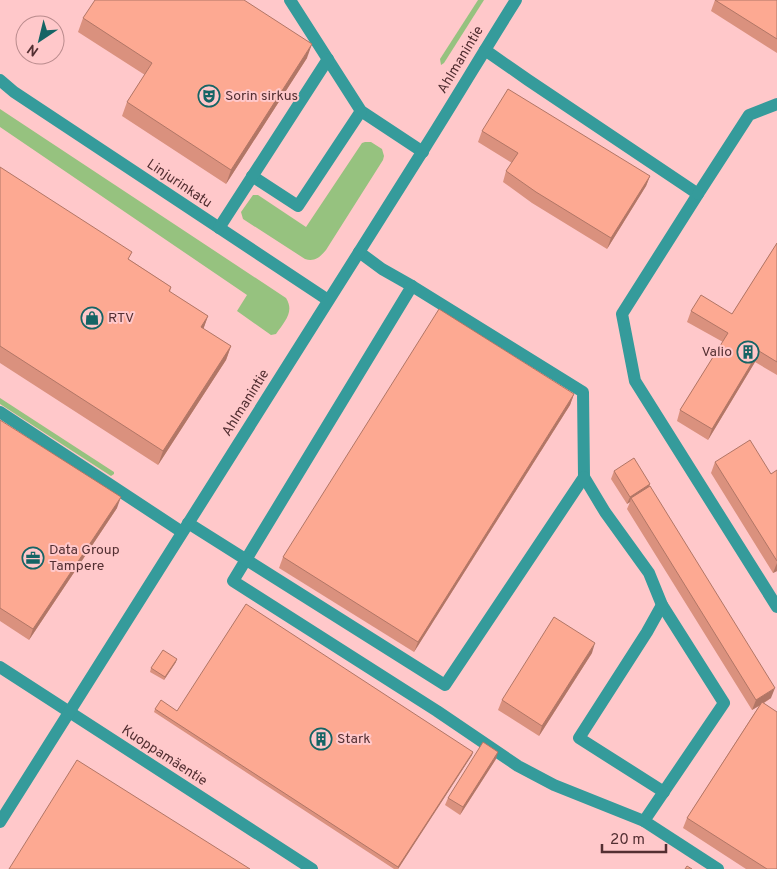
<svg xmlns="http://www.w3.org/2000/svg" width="777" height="869" font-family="Overpass,sans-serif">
	<rect width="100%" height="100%" fill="#ffc8ca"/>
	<!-- green -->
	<g fill="#96c27f">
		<path d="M478 0H484L444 63 441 65 440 59Z"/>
		<path d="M0 109 286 298C295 312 284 322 276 334L271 335 237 311 247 295 0 127Z"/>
		<path d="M365 142H371L382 149 384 156 383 160 326 250C320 257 315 262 305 259L243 219 241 212 253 195H258L306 227 362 143Z"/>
		<path d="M0 398 114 472V474L111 476 0 404Z"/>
	</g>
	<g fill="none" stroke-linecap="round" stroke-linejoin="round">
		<!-- minor -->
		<g stroke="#359b9b" stroke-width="12">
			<path d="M290 0 361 111 423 152"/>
			<path d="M485 50 528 80 698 194 622 314 635 381 777 607"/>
			<path d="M0 80 14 92 328 300"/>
			<path d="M252 176 298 206 361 111"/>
			<path d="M698 194 749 115 777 104"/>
			<path d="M219 228 328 59"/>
			<path d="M359 252 382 269 412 286"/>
			<path d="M412 286 583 392 584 477 605 512 649 573 662 605 724 703 644 821 554 785 518 766 437 711 233 581Z"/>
			<path d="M0 412 182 532"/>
			<path d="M188 523 445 685 584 477"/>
			<path d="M662 605 647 632 579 738 664 792"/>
			<path d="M0 667 312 869"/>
			<path d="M644 821 718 869"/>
			<path d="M0 822C141 598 283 374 424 149 455 100 485 49 516 0"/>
		</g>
	</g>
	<!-- wall -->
	<g fill="#da917e">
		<path d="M715 0H777V53L711 11Z"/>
		<path d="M83 18 307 58 226 184 122 116 127 102 145 75 78 32Z"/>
		<path d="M482 131 650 176 646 186 607 249 532 203 503 182 506 171 512 163 478 142Z"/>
		<path d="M0 167 130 260 171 287 170 292 208 316 203 329 231 346 226 360 158 465 0 363Z"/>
		<path d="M777 243V375L755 362 708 440 677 421 680 410 723 342 687 322 691 311 732 314Z"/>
		<path d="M574 394 570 405 414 652 279 568 283 557Z"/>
		<path d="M0 420 117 508 29 640 0 621Z"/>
		<path d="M715 462 771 474 777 470V571L773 573 711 473Z"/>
		<path d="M614 471 650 484 649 487 771 698 764 703 777 869H746L683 828 687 818 759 706 752 710 627 509 630 502 627 504 611 479Z"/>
		<path d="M592 653 539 736 498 710 502 700Z"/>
		<path d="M176 662 164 680 150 672 151 668Z"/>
		<path d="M155 709 177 711 473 752 472 755 398 869H394L154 712Z"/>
		<path d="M496 759 460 815 445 805 448 798Z"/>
	</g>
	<!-- shaded-wall -->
	<g fill="#b17666">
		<path d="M312 44 307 58 226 184 231 170Z"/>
		<path d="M650 176 646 186 607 249 611 238Z"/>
		<path d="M208 316 203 330 201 327Z"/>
		<path d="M231 346 226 360 158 465 163 451Z"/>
		<path d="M759 351 755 362 708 440 712 429Z"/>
		<path d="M574 394 570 405 414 652 418 642Z"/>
		<path d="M650 484 647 491 631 498 630 502 627 504 630 497Z"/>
		<path d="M121 497 117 508 29 640 33 629Z"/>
		<path d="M777 563V571L773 573Z"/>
		<path d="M595 643 592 653 539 736 542 726Z"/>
		<path d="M177 659 176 662 164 680 165 677Z"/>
		<path d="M775 688 771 698 752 710 756 700Z"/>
		<path d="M473 752 472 755 398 869V867Z"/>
		<path d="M498 752 496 759 460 815 463 807Z"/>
	</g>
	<!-- building -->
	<g fill="#fda992" stroke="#b17666">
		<path d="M95 0H244L312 44 231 170 127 102 152 63 83 18Z"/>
		<path d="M715 0H777V39Z"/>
		<path d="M508 89 650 176 611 238 536 192 506 171 518 153 482 131Z"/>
		<path d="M0 167 132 252 128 259 171 287 169 291 208 316 201 327 231 346 163 451 0 346Z"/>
		<path d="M777 243V362L759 351 712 429 680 410 728 333 691 311 701 295 732 314Z"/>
		<path d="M439 309 574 394 418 642 283 557Z"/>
		<path d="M0 420 121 497 33 629 0 608Z"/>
		<path d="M750 440 771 474 777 470V561L715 462Z"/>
		<path d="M634 458 650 484 630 497 614 471Z"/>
		<path d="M650 486 775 688 756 700 631 498Z"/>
		<path d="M246 604 473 752 398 867 155 709 161 700 177 711Z"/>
		<path d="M554 617 595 643 542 726 502 700Z"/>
		<path d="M163 650 177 659 165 677 151 668Z"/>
		<path d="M762 702 777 712V869H767L687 818Z"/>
		<path d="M483 742 498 752 463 807 448 798Z"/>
		<path d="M77 760 250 869H9Z"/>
		<path d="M687 866 692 869H685Z"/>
	</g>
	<!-- icons -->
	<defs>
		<g id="theatre-ring" transform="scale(1.125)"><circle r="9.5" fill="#ffc8ca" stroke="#156465" stroke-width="1.5"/><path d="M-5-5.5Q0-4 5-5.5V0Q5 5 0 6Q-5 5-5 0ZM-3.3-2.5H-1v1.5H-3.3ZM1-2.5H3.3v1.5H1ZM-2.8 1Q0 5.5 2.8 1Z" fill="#156465"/></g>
		<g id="shop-ring" transform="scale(1.125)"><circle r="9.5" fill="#ffc8ca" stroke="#156465" stroke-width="1.5"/><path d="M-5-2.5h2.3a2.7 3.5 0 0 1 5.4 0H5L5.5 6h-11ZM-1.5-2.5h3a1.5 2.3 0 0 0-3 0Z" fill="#156465"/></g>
		<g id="building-ring" transform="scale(1.125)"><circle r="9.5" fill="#ffc8ca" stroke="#156465" stroke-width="1.5"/><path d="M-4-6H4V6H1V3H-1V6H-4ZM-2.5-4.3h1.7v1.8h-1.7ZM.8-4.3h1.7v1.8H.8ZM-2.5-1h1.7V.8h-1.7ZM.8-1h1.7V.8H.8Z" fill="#156465"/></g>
		<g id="office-ring" transform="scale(1.125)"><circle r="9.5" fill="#ffc8ca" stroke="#156465" stroke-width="1.5"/><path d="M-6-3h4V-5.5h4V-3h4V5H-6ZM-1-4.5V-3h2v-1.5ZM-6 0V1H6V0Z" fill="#156465"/></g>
	</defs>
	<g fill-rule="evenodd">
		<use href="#theatre-ring" x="209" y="96"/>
		<use href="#shop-ring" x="92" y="318"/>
		<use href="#building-ring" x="748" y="352"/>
		<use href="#office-ring" x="33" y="558"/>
		<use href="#building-ring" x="321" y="739"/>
	</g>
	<g text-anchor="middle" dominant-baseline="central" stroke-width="4" stroke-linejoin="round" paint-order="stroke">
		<!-- street labels -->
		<g font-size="14" fill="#532f32" stroke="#ffc8ca">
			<text transform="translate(461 60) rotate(-59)">Ahlmanintie</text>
			<text transform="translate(179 184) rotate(34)">Linjurinkatu</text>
			<text transform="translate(246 403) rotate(-58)">Ahlmanintie</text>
			<text transform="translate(164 756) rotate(33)">Kuoppamäentie</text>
		</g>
		<!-- poi labels -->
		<g font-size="14" fill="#532f32" stroke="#ffc8ca" text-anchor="start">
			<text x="225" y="96">Sorin sirkus</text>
			<text x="108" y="318">RTV</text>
			<text x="732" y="352" text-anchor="end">Valio</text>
			<text x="49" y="550">Data Group<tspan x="49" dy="16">Tampere</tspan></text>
			<text x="337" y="739">Stark</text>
		</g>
	</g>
	<!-- north arrow -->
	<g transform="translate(40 40) rotate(215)"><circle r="24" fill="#ffc8ca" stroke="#ba8b8d"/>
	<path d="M0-4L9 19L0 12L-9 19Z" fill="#156465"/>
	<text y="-8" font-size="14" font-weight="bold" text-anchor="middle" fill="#532f32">N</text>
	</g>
	<!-- scale -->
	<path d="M602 844v8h64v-8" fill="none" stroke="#532f32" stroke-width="2.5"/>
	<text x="610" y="844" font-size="15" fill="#532f32" stroke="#ffc8ca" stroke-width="4" paint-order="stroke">20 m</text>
</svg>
